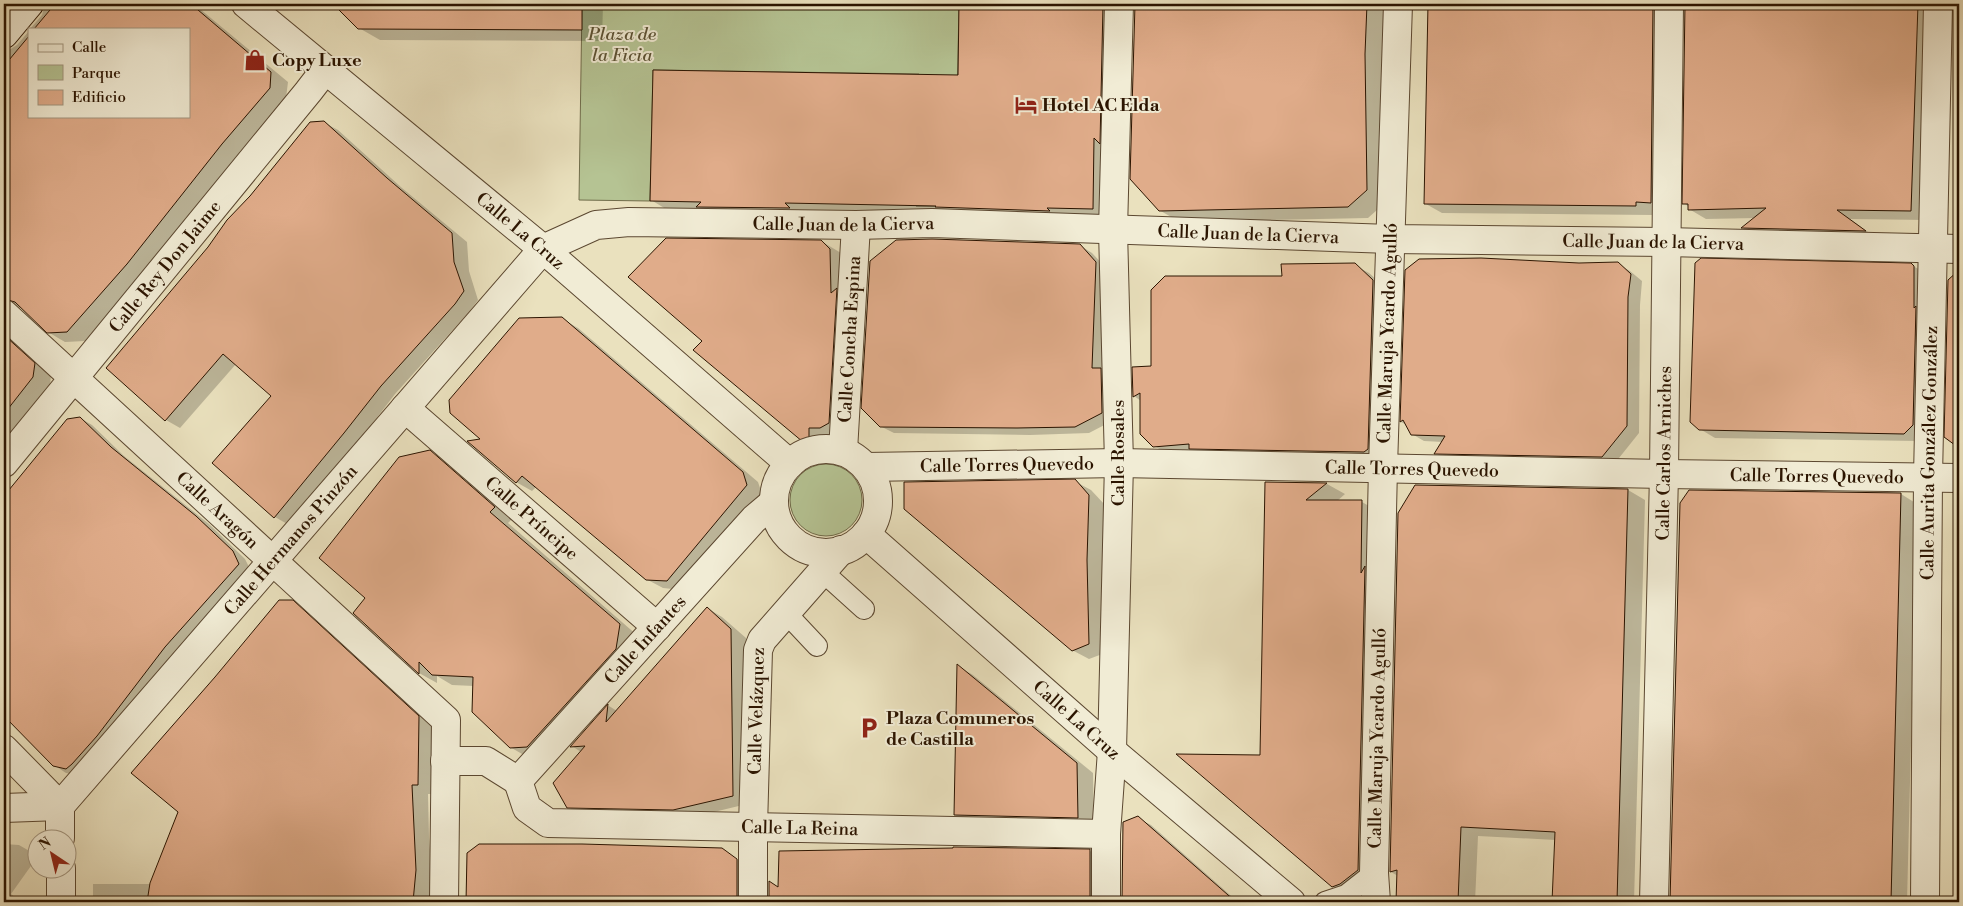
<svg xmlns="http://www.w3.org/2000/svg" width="1963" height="906" font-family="'Libre Bodoni',serif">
	<rect width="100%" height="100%" fill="#eae1be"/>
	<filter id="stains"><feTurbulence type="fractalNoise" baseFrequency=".004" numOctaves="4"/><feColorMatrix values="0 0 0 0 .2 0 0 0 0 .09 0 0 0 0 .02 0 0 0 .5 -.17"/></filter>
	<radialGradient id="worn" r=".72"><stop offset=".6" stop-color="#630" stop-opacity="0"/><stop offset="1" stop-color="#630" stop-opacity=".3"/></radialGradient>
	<!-- green -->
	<g fill="#b5c393" stroke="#706c4a">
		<path d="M582 4H959L955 206H916L919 74 653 70 650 201 579 200Z"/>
		<circle cx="826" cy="500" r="36"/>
	</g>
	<!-- shadow -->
	<g fill="#0003">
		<path d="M4 4H34L5 41 6 50H9L17 45 29 31V116H189V29H30L42 15 45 4H194L288 82 286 98 239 153 143 273 85 341 65 342 48 332 23 308H16L51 374 50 387 4 445Z"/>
		<path d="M335 4H603L602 41 380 40 359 28Z"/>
		<path d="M960 4H1129L1112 219 671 212 651 200 959 76Z"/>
		<path d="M1136 4H1387L1386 202 1368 218 1180 222 1159 210 1131 178Z"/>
		<path d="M1428 4H1674L1667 212 1652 211V215L1442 213 1426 204Z"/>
		<path d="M1686 4H1934L1927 220 1850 219 1879 240 1758 237 1743 228 1756 218 1706 219 1689 209V207L1684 203Z"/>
		<path d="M323 122 338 130 402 188 467 242 469 271 478 300 469 312 395 394 359 441 289 525 275 517 273 395 236 364 180 428 166 420Z"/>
		<path d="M821 241 841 253 840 438 828 439V456L810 446 695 350Z"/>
		<path d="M1079 245 1092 253 1108 270 1114 420 1089 433 1030 435 894 433 880 426Z"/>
		<path d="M1618 264 1630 271 1642 281 1640 305 1639 433 1615 463 1447 460 1436 453 1443 442 1424 441 1412 434 1407 425 1401 422 1406 271Z"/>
		<path d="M1354 265 1369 273 1387 289 1382 457 1169 454 1154 446 1141 401 1134 396 1152 367 1283 277Z"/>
		<path d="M1911 265 1926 273 1918 441 1715 438 1700 429Z"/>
		<path d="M1959 272V446L1946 436 1949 281Z"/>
		<path d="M562 319 578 328 758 482 762 494 683 590 663 588 646 579 537 486 532 491 516 482 483 439Z"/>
		<path d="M80 418 92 425 124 456 209 524 245 559 251 571 79 775 66 773 54 765 4 714V499L67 420Z"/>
		<path d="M429 451 448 462 513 518 508 523 638 636 529 758 510 747 474 686 452 685 437 676V683L419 673 355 613 367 598Z"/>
		<path d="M1074 481 1091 490 1105 505 1103 570 1105 653 1089 659 1072 650Z"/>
		<path d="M1267 483 1327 484 1345 494 1336 502H1362L1381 513 1377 881 1352 897 1333 886Z"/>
		<path d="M1416 486 1628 490 1645 500 1634 902H1553L1556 840 1478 836 1475 902H1397L1398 876 1391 872Z"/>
		<path d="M1901 494 1917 504 1907 902H1670L1679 634Z"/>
		<path d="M292 602 310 612 435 727V794H428L429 837 434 902H93V884H151Z"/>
		<path d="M707 608 722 617 746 638 747 804 689 818 582 815 568 807 581 752 572 746 609 706 617 711Z"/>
		<path d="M958 666 973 675 1093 773 1094 826 971 824 955 815Z"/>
		<path d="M1137 818 1151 825 1238 902H1123L1124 823Z"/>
		<path d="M4 844 19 845 38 856 11 894 21 902H4Z"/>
		<path d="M954 848 1090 851 1103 858V902H779L780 853 954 849Z"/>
		<path d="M469 854 734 857 744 864 742 902H468Z"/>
	</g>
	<!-- building -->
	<g fill="#e0ac8a" stroke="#2b1400">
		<path d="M55 4H191L271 72 270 88 222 144 127 264 67 332 47 333 15 302 4 299V66L29 36V116H189V29H34Z"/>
		<path d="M333 4H582V30L358 29Z"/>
		<path d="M959 4H1103L1100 144 1094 138 1093 209 1047 208 1050 211 935 207 936 206 785 203 790 208 696 207 701 202 650 201 653 70 958 75Z"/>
		<path d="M1135 4H1367L1365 54 1367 190 1348 207 1159 211 1130 179Z"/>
		<path d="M1428 4H1653L1651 203 1636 202V206L1424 204Z"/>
		<path d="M1685 4H1918L1911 211 1837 210 1866 231 1741 228 1766 208 1688 210V204H1682Z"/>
		<path d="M324 121 387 178 452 233 454 262 464 291 455 304 381 386 344 433 274 518 212 463 271 396 223 354 165 421 106 368 208 247 227 220 250 196 310 122Z"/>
		<path d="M666 238 821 240 830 249 831 293 837 288 829 423 820 428H809V447L693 350 702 341 628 277Z"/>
		<path d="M932 239 1080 244 1096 262 1092 368H1101L1102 413 1075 427 1017 428 880 427 861 408 870 261 896 240Z"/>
		<path d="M1481 258 1579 263 1618 262 1631 274 1628 297 1627 426 1602 457 1434 454 1445 436 1411 435 1403 420 1400 422 1405 270 1419 259Z"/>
		<path d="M1701 258 1911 263 1914 266V308L1916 306 1913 425 1904 434 1699 430 1690 422 1695 263Z"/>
		<path d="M1355 263 1373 280 1368 449 1364 452 1189 449V444L1153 447 1140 434V393L1133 397 1132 367 1151 366V290L1165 276H1282L1281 264Z"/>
		<path d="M1959 270V448L1944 437 1948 280Z"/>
		<path d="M562 317 743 472 747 485 667 581 646 580 522 476 516 483 467 441 480 439 450 413 449 400 519 318Z"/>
		<path d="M4 335 35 363 33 377 4 414Z"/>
		<path d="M80 417 111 447 196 516 233 551 239 564 165 647 97 736 72 764 66 769 53 766 4 716V496L67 419Z"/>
		<path d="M430 450 495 507 490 512 620 624 616 649 527 747 510 748 472 712 473 677 432 675 419 662V674L353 613 365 598 319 558 399 457Z"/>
		<path d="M1075 479 1089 495 1087 560 1089 644 1072 651 904 509V482Z"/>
		<path d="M1265 482 1327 483 1306 500H1362L1361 573 1365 566 1358 870 1340 884 1332 887 1176 754 1260 755Z"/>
		<path d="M1415 485 1628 489 1617 902H1552L1555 832 1461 827 1458 902H1396L1397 870 1390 872 1398 513Z"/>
		<path d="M1689 490 1901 493 1891 902H1670L1680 503Z"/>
		<path d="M279 600H293L419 716 418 785H412L416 870 413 902H147L150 883 178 812 131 773 215 677Z"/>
		<path d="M707 607 731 629 733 796 673 810 567 808 553 783 585 746 570 747 608 704 606 722Z"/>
		<path d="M957 664 1077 763 1078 818 954 815Z"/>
		<path d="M1138 816 1236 902H1122L1123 822Z"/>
		<path d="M479 844H582L722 848 737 859V902H466L467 853Z"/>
		<path d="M953 847 1090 849V902H769V881L778 887 779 851 953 848Z"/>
	</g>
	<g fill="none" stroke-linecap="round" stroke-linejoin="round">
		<!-- lane casing -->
		<g stroke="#5b4730" stroke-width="22">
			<g id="lane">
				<path d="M823 572 864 609"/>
				<path d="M786 613 817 646"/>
				<path d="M1325 902 1346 895 1374 873"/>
			</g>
		</g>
		<!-- street casing -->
		<g stroke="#5b4730" stroke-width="30">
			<g id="street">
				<path id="s1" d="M246 4 543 249 790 464"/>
				<path id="s2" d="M4 314 446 720 444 902"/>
				<path id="s3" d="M405 408 657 627"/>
				<circle cx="826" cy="501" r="52"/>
				<path id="s4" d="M843 451 856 225"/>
				<path id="s5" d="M4 463 308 92 325 70"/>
				<path id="s6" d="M866 467 1119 463 1664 474 1959 478"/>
				<path id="s7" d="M866 534 1112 751 1291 902"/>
				<path d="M4 749 60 806"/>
				<path d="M445 761H486L518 781"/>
				<path id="s8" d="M518 781 527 808 548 823 1106 834"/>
				<path id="s9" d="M518 781 754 519 774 502"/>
				<path d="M4 808 60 806"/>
				<path id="s10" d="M60 838V806L543 249 596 225 629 222 856 225 932 223 1390 239 1666 242 1959 249"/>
				<path d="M61 868V902"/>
				<path id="s11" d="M753 902V827L758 650 762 640 841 550"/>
				<path d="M1106 902V834L1112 751 1119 463 1113 230 1119 4"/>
				<path id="s12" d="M1376 902 1374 873 1383 467 1398 4"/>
				<path id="s13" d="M1654 902 1664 474 1669 4"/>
				<path id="s14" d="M1925 902 1928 477 1938 4"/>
			</g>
		</g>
		<!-- secondary casing -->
		<g stroke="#2b1400" stroke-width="30">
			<path id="secondary" d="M4 34 29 4"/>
		</g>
		<!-- lane -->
		<use href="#lane" stroke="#f1ecd5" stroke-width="20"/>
		<!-- street -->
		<use href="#street" stroke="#f1ecd5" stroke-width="28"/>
		<!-- secondary -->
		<use href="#secondary" stroke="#f1ecd5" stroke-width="28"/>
	</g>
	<!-- icons -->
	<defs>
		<g id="shop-bare" transform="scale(1.725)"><path d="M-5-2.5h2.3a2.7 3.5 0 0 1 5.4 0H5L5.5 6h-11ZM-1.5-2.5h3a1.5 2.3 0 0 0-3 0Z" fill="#8f2418" stroke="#f1ecd5" stroke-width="2.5" paint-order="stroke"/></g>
		<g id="hotel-bare" transform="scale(1.725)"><path d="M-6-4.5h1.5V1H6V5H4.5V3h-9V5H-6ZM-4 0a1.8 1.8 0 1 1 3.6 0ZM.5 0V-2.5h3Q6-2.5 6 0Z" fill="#8f2418" stroke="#f1ecd5" stroke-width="2.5" paint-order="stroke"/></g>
		<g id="parking-bare" transform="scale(1.725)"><path d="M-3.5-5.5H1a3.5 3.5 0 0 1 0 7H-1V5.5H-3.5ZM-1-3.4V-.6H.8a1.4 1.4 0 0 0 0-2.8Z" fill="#8f2418" stroke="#f1ecd5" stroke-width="2.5" paint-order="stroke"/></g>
	</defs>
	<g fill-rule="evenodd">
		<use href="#shop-bare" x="255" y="60"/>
		<use href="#hotel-bare" x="1026" y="105"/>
		<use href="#parking-bare" x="869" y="728"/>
	</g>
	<g text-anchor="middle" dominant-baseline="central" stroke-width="4" stroke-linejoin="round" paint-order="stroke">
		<!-- park labels -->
		<g font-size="18" font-style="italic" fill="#5b5133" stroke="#f1ecd5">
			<text x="622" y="34">Plaza de<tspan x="622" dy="21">la Ficia</tspan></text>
		</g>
		<!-- poi labels -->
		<g font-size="18" font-weight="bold" fill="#2b1400" stroke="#f1ecd5" text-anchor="start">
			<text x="272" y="60">Copy Luxe</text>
			<text x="1042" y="105">Hotel AC Elda</text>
			<text x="886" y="718">Plaza Comuneros<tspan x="886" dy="21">de Castilla</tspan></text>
		</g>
		<!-- street labels -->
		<g font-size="18" fill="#2b1400" stroke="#f1ecd5">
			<text stroke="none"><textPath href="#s10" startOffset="1075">Calle Juan de la Cierva</textPath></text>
			<text stroke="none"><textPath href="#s1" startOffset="356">Calle La Cruz</textPath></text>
			<text stroke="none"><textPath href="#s10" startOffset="1480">Calle Juan de la Cierva</textPath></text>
			<text stroke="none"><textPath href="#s10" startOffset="1885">Calle Juan de la Cierva</textPath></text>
			<text stroke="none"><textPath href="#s5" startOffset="254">Calle Rey Don Jaime</textPath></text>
			<text stroke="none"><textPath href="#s12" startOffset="569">Calle Maruja Ycardo Agulló</textPath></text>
			<text stroke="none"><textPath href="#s4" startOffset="112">Calle Concha Espina</textPath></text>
			<text transform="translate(1118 453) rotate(-90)">Calle Rosales</text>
			<text stroke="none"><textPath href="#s13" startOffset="449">Calle Carlos Arniches</textPath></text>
			<text stroke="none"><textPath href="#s14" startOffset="449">Calle Aurita González González</textPath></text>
			<text stroke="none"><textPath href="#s6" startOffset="141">Calle Torres Quevedo</textPath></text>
			<text stroke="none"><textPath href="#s6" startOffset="546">Calle Torres Quevedo</textPath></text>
			<text stroke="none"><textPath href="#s6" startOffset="951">Calle Torres Quevedo</textPath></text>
			<text stroke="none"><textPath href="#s2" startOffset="290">Calle Aragón</textPath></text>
			<text stroke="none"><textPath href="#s3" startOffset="168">Calle Príncipe</textPath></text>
			<text stroke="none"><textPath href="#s10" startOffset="384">Calle Hermanos Pinzón</textPath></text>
			<text stroke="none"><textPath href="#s9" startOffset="190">Calle Infantes</textPath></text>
			<text stroke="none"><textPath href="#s11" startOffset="191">Calle Velázquez</textPath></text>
			<text stroke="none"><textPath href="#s7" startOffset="281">Calle La Cruz</textPath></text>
			<text stroke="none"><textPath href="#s12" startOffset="164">Calle Maruja Ycardo Agulló</textPath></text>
			<text stroke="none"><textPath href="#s8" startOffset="306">Calle La Reina</textPath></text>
		</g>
	</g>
	<!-- margin -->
	<rect width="1963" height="906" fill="none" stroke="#eae1be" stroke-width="20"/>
	<rect x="5" y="5" width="1953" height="896" fill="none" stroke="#2b1400" stroke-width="2.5"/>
	<rect x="10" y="10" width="1943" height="886" fill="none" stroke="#2b1400"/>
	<!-- legend -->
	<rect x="28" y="28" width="162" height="90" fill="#f1ecd5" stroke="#a29680"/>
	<rect x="38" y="44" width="25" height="8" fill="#f1ecd5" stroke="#a29680"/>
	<text x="72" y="52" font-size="15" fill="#2b1400">Calle</text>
	<rect x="38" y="65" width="25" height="15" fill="#b5c393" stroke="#a29680"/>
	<text x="72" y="78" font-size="15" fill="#2b1400">Parque</text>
	<rect x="38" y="90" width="25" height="15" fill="#e0ac8a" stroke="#a29680"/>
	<text x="72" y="102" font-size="15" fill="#2b1400">Edificio</text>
	<!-- north arrow -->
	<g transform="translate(52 854) rotate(325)"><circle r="24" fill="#f1ecd5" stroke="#a29680"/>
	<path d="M0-4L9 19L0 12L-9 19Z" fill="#8f2418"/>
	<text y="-8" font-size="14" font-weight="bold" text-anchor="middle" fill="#2b1400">N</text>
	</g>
	<rect width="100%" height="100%" filter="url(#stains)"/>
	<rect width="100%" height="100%" fill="url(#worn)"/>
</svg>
